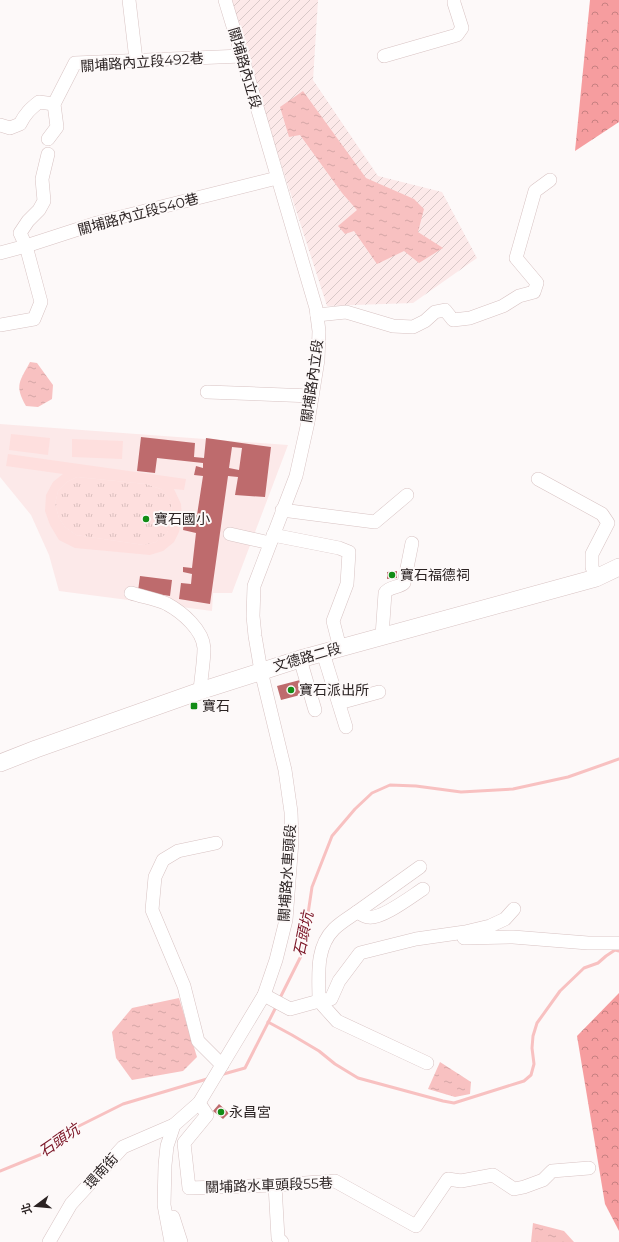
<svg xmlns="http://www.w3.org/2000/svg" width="619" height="1242" font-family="Montserrat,'Noto Sans TC',sans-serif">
	<defs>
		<pattern id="industrial-furrows" width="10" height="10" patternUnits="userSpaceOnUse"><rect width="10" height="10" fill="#fce9e9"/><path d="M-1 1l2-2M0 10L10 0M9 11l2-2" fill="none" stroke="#d8c8c8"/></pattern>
		<pattern id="grass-tufts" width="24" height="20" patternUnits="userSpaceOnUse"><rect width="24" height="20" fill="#fedfde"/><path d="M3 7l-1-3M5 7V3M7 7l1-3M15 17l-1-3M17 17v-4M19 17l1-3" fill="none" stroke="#dabfbe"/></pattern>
		<pattern id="forest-crowns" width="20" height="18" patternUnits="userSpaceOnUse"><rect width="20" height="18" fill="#f69d9f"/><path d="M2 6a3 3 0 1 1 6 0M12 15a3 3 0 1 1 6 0" fill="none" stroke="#c78081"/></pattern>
		<pattern id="water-ripples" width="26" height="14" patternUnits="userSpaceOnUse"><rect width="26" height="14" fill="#f8c1c1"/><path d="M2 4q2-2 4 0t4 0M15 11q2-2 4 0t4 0" fill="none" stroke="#d5a6a6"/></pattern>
	</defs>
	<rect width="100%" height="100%" fill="#fdf9f9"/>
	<!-- built -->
	<path fill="#fce9e9" d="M0 424 288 445 232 593H213L212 611 59 591 49 555 31 515 0 477Z"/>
	<!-- industrial -->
	<path fill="url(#industrial-furrows)" d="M228 0H318L313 80 378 176 442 192 477 258 413 303 327 306Z"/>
	<!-- grass -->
	<path fill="url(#grass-tufts)" d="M77 477 146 484 161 489 171 501 172 519 167 533 156 542 144 545 76 535 65 527 59 518 55 504 58 491 67 482Z"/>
	<!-- forest -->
	<g fill="url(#forest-crowns)">
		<path d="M590 0H619V122L575 151Z"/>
		<path d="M619 993V1231L605 1204 577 1036Z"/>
	</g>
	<!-- green -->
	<g fill="#fedfde" fill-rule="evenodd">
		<path d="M11 434 50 438 48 455 9 450Z"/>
		<path d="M72 439 123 441 122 459 72 457Z"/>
		<path d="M8 454 186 479 184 490 174 489 181 504 182 517 179 532 174 542 163 551 150 555 75 548 59 540 50 525 45 511 46 495 53 482 63 474 6 466ZM77 477 146 484 161 489 171 501 172 519 167 533 156 542 144 545 76 535 65 527 59 518 55 504 58 491 67 482Z"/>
	</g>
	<!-- water -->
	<g fill="url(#water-ripples)">
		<path d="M303 91 366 178 414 199 424 209 418 232 443 248 419 263 404 251 377 264 354 231 345 234 338 226 357 210 342 193 300 135 289 137 280 107Z"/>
		<path d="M30 362 37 363 53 385 52 399 38 407 26 406C14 385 20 381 30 362Z"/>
		<path d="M179 998 197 1057 183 1071 132 1080 116 1058 112 1032 132 1008Z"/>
		<path d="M440 1062 471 1082 470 1094 455 1097 428 1089Z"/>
		<path d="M533 1223 564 1231 574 1242H531Z"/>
	</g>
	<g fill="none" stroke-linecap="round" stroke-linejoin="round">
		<!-- stream -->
		<g stroke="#f8c1c1" stroke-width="3">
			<path d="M279 1000 302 954 312 887 332 836 355 809 372 793 390 785 416 786 461 792 513 789 568 777 619 759"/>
			<path d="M268 1022 292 1035 319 1051 335 1064 358 1078 443 1101 454 1103 524 1081 531 1075 534 1064 532 1048 533 1036 537 1023 560 991 584 968 598 963 606 956 615 950 619 951"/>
			<path d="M220 1075 245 1068 277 1005"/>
			<path d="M0 1171 42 1154 61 1135 123 1104 207 1079"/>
		</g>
	</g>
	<!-- building -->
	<g fill="#be6b6d" fill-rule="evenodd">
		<path d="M141 437 195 443 194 457 204 458 206 438 271 447 265 497 235 495 238 477 228 476 210 604 179 599 181 583 191 584 192 574 183 572V567L192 568 196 533 183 530 185 514 197 515 203 476 194 475 196 466 203 468V463L157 458 155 473 137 471ZM232 447 242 448 239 470 229 468Z"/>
		<path d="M397 571V578L387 579V572Z"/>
		<path d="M140 576 172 580 170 596 138 591Z"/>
		<path d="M300 680 304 694 281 700 277 686Z"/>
		<path d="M219 1104 229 1113 223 1119 213 1111Z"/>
	</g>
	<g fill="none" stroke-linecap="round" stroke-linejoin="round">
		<!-- minor casing -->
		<g stroke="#d8c3c3" stroke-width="14">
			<g id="minor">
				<path d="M129 0 136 60"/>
				<path d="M384 56 457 35 462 28 454 3V0"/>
				<path d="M0 125 10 128 20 124C25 114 30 109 39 102L54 104"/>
				<path d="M48 139 57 127 54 104 75 63 242 56"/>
				<path d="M0 253 26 246 97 223 277 178"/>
				<path d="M317 315 346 312 393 326 413 327 425 321 435 312 445 310 453 320 470 318 503 306 519 296 534 292 537 283 516 258 535 191 550 180"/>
				<path d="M0 325 34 319 41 302 26 246 20 233 28 221 39 210 44 201 42 179 48 154"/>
				<path d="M207 392 312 396"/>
				<path d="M538 479 602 514 608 523 592 554V567L596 578"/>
				<path d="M282 510 375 522 407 495"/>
				<path d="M230 534 270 543"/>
				<path d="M273 535 339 548 349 552 347 584 333 621 340 648"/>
				<path d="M131 593C143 597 156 599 167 604 182 612 203 630 204 648 204 662 201 677 200 691"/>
				<path d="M382 636 385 593C389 586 399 588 404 583L412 543"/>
				<path d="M323 653 346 727"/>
				<path d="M300 659 315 710"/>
				<path d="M339 703 379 692"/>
				<path d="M216 843 178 851 163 860 155 877 152 910 184 986 198 1041 222 1065"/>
				<path d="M423 889C412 896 381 920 368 917 365 917 361 914 357 912 350 917 341 922 334 929 315 948 319 976 319 1001L331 999 339 981 360 953 416 939 465 932 490 926 505 919 514 909"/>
				<path d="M357 912 420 867"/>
				<path d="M464 938 513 937 588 943H619"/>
				<path d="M264 995 290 1009 319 1001 337 1021 427 1063"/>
				<path d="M199 1103 207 1115 184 1143 189 1188 275 1185 335 1181 416 1226 448 1179 461 1181 493 1175 514 1189 524 1187 543 1180 552 1171 589 1168"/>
				<path d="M275 1185 278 1238 282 1242"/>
				<path d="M173 1217 181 1242"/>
				<path d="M49 1242 71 1204 123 1147 174 1125"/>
				<path d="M171 1242 164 1205 165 1165 167 1146 174 1125 199 1103 264 995 276 960 286 920 292 841 291 812 285 770 261 671 255 636 253 616 254 586 296 476 308 422 318 360 319 331 316 308 242 56 225 0"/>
			</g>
		</g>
		<!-- major casing -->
		<g stroke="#d8c3c3" stroke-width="18">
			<path id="major" d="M0 763 36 749 200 691 300 659 596 578 619 567"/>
		</g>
		<!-- minor -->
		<use href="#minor" stroke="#fff" stroke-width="13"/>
		<!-- major -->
		<use href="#major" stroke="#fff" stroke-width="17"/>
	</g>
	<!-- markers -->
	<g fill="#128c15" stroke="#fdf9f9" stroke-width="1.5">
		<circle cx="146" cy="519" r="4"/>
		<circle cx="392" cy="575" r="4"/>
		<circle cx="291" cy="690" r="4"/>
		<rect x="190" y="702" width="8" height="8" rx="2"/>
		<circle cx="221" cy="1112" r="4"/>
	</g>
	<g text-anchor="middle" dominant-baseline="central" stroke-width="4" stroke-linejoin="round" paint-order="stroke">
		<!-- street labels -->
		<g font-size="14" fill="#2b2323" stroke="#fdf9f9">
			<text transform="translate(142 62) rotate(-4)">關埔路內立段492巷</text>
			<text transform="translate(245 68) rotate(74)">關埔路內立段</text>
			<text transform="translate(138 214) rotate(-15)">關埔路內立段540巷</text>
			<text transform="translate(312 381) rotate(-82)">關埔路內立段</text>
			<text transform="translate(307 657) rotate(-16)">文德路二段</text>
			<text transform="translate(287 873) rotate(-86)">關埔路水車頭段</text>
			<text transform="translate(101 1171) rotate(-48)">環南街</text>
			<text transform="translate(269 1185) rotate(-2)">關埔路水車頭段55巷</text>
		</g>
		<!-- poi labels -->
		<g font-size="14" fill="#2b2323" stroke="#fdf9f9" text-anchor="start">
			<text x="154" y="519">寶石國小</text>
			<text x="400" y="575">寶石福德祠</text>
			<text x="299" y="690">寶石派出所</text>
			<text x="202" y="706">寶石</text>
			<text x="229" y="1112">永昌宮</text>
		</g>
		<!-- water labels -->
		<g font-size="15" font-style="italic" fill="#7a1324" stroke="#fdf9f9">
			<text transform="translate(303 934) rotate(-78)">石頭坑</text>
			<text transform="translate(59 1140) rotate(-34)">石頭坑</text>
		</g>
	</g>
	<!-- north arrow -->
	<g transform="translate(36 1206) rotate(254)" stroke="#fdf9f9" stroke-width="3" paint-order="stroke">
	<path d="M0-3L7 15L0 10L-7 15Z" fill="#2b2323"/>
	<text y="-6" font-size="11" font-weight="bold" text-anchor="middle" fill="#2b2323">北</text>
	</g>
</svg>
